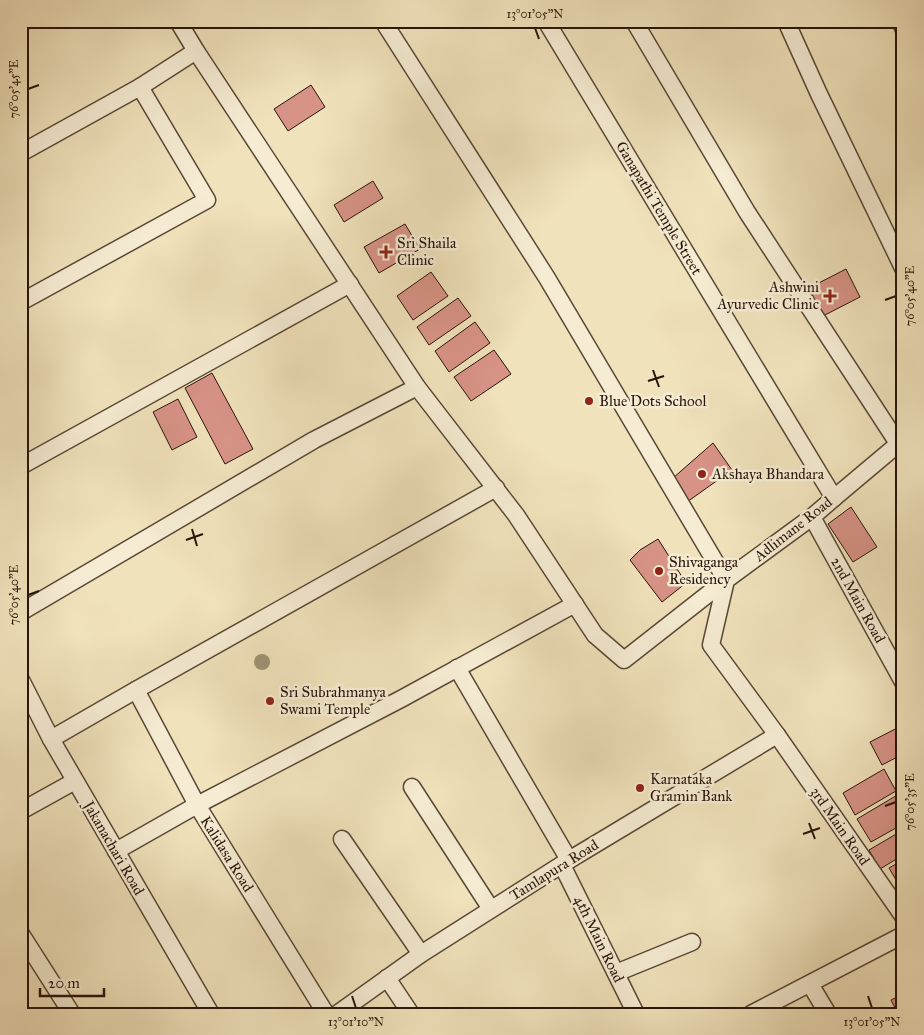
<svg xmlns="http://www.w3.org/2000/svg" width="924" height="1035" font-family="'IM FELL Great Primer',serif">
	<rect width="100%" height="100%" fill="#f0e2bb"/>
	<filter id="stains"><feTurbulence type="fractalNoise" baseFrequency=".004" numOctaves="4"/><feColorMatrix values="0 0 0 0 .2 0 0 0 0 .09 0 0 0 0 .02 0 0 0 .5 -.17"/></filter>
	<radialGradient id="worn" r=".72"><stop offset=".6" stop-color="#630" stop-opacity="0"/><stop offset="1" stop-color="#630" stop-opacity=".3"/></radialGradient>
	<!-- building -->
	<g fill="#d89387" stroke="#281409">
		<path d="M311 85 325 107 288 131 274 109Z"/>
		<path d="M373 181 383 198 344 222 334 205Z"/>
		<path d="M405 224 420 249 379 273 364 247Z"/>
		<path d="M846 269 860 297 823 316 809 288Z"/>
		<path d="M431 272 448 296 413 320 397 296Z"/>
		<path d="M458 298 471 316 429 345 417 327Z"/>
		<path d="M475 322 490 343 449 372 435 351Z"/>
		<path d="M494 350 511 374 471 401 454 377Z"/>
		<path d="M212 373 253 449 225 464 185 388Z"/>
		<path d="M178 399 197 437 172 450 153 412Z"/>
		<path d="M713 443 732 470 687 502 673 478Z"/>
		<path d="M851 507 877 547 853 562 828 524Z"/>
		<path d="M658 539 686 583 662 602 630 560 640 550Z"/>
		<path d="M903 725V754L882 765 870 742Z"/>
		<path d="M884 769 896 791 855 815 843 793Z"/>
		<path d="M899 794 903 800V824L871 842 857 819Z"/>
		<path d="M903 830V855L880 869 869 850Z"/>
		<path d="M903 860V890H902L889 868Z"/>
		<path d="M903 994V1014H898L891 1000Z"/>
	</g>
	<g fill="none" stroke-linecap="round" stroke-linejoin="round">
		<!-- minor casing -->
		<g stroke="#5a4836" stroke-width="19">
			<g id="minor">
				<path d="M178 21 196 51 417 387 516 515 595 635 624 660 726 580 547 278 383 21"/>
				<path d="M546 21 834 498"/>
				<path d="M634 21 747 212 903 451"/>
				<path d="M786 21 819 94 903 268"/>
				<path d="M901 21 903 28"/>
				<path d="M21 23 25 21"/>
				<path d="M21 153 140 87 196 51"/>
				<path d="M21 302 207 200 140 87"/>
				<path d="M903 440 834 498 812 517 726 580 711 645 777 735 903 916"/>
				<path d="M21 466 350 284"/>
				<path d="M812 517 903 682"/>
				<path d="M21 612 314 440 417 387"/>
				<path d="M457 668 569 860"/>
				<path d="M21 680 51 739 211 1014"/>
				<path d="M136 690 197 805 326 1014"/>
				<path d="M51 739 136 690 496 488"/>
				<path d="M412 787 491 909"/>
				<path d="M21 811 75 781"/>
				<path d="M342 839 421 954"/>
				<path d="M116 851 197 805 401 699 575 604"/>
				<path d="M562 865 636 1014"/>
				<path d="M21 934 72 1014"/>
				<path d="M616 973 692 942"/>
				<path d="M387 978 411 1014"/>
				<path d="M810 984 828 1014"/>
				<path d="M337 1014 421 954 569 860 777 735"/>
				<path d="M751 1014 903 935"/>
			</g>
		</g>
		<!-- minor -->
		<use href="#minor" stroke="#f5ecd3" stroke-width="16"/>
	</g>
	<!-- trees -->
	<circle fill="#9e9374" cx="262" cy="662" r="8"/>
	<!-- ticks -->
	<path fill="none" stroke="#281409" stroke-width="2" d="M535 28 539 39M28 89 39 85M885 300 896 296M653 370 659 387M648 381 664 376M192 529 197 546M186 540 203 534M28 595 39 591M885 806 896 802M809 823 815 839M803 834 820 828M352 996 356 1008M868 996 872 1008"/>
	<!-- markers -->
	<g fill="#8f2418" stroke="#f5ecd3" stroke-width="2">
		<path d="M383.5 244.5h5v5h5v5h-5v5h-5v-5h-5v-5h5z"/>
		<path d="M827.5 288.5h5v5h5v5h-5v5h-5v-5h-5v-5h5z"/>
		<circle cx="589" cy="401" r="5"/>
		<circle cx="702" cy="474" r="5"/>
		<circle cx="659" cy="571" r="5"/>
		<circle cx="270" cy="701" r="5"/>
		<circle cx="640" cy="788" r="5"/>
	</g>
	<g text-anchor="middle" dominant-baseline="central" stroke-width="5" stroke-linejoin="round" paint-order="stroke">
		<!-- street labels -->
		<g font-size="15" fill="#281409" stroke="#f5ecd3">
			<text transform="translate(659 208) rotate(59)">Ganapathi Temple Street</text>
			<text transform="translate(793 529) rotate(-38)">Adlimane Road</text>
			<text transform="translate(858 600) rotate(61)">2nd Main Road</text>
			<text transform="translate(840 826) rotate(55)">3rd Main Road</text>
			<text transform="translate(114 848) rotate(60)">Jakanachari Road</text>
			<text transform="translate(227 854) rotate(58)">Kalidasa Road</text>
			<text transform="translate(554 870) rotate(-32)">Tamlapura Road</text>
			<text transform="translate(599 939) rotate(64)">4th Main Road</text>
		</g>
		<!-- poi labels -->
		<g font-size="15" fill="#281409" stroke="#f5ecd3" text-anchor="start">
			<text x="397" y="243">Sri Shaila<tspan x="397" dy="17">Clinic</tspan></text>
			<text x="819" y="287" text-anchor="end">Ashwini<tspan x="819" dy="17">Ayurvedic Clinic</tspan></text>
			<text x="599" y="401">Blue Dots School</text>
			<text x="712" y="474">Akshaya Bhandara</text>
			<text x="669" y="562">Shivaganga<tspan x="669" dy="17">Residency</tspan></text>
			<text x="280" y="692">Sri Subrahmanya<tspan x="280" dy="17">Swami Temple</tspan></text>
			<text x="650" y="779">Karnataka<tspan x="650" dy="17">Gramin Bank</tspan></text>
		</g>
	</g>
	<!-- margin -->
	<rect width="924" height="1035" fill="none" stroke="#f0e2bb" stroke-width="55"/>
	<!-- scale -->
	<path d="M40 988v8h64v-8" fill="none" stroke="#281409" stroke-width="2.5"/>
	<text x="48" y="988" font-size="15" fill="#281409" stroke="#f5ecd3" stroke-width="4" paint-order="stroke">20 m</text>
	<rect x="28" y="28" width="868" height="980" fill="none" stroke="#281409" stroke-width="2"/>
	<g font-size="12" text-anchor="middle" fill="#281409">
		<text x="535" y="18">13°01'05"N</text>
		<text transform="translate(14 89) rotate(-90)" y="4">76°05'45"E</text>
		<text transform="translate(910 296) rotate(-90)" y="4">76°05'40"E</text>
		<text transform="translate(14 595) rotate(-90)" y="4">76°05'40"E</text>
		<text transform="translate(910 802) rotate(-90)" y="4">76°05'35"E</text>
		<text x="356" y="1026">13°01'10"N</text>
		<text x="872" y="1026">13°01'05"N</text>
	</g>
	<rect width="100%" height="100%" filter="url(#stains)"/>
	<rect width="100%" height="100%" fill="url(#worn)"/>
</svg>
